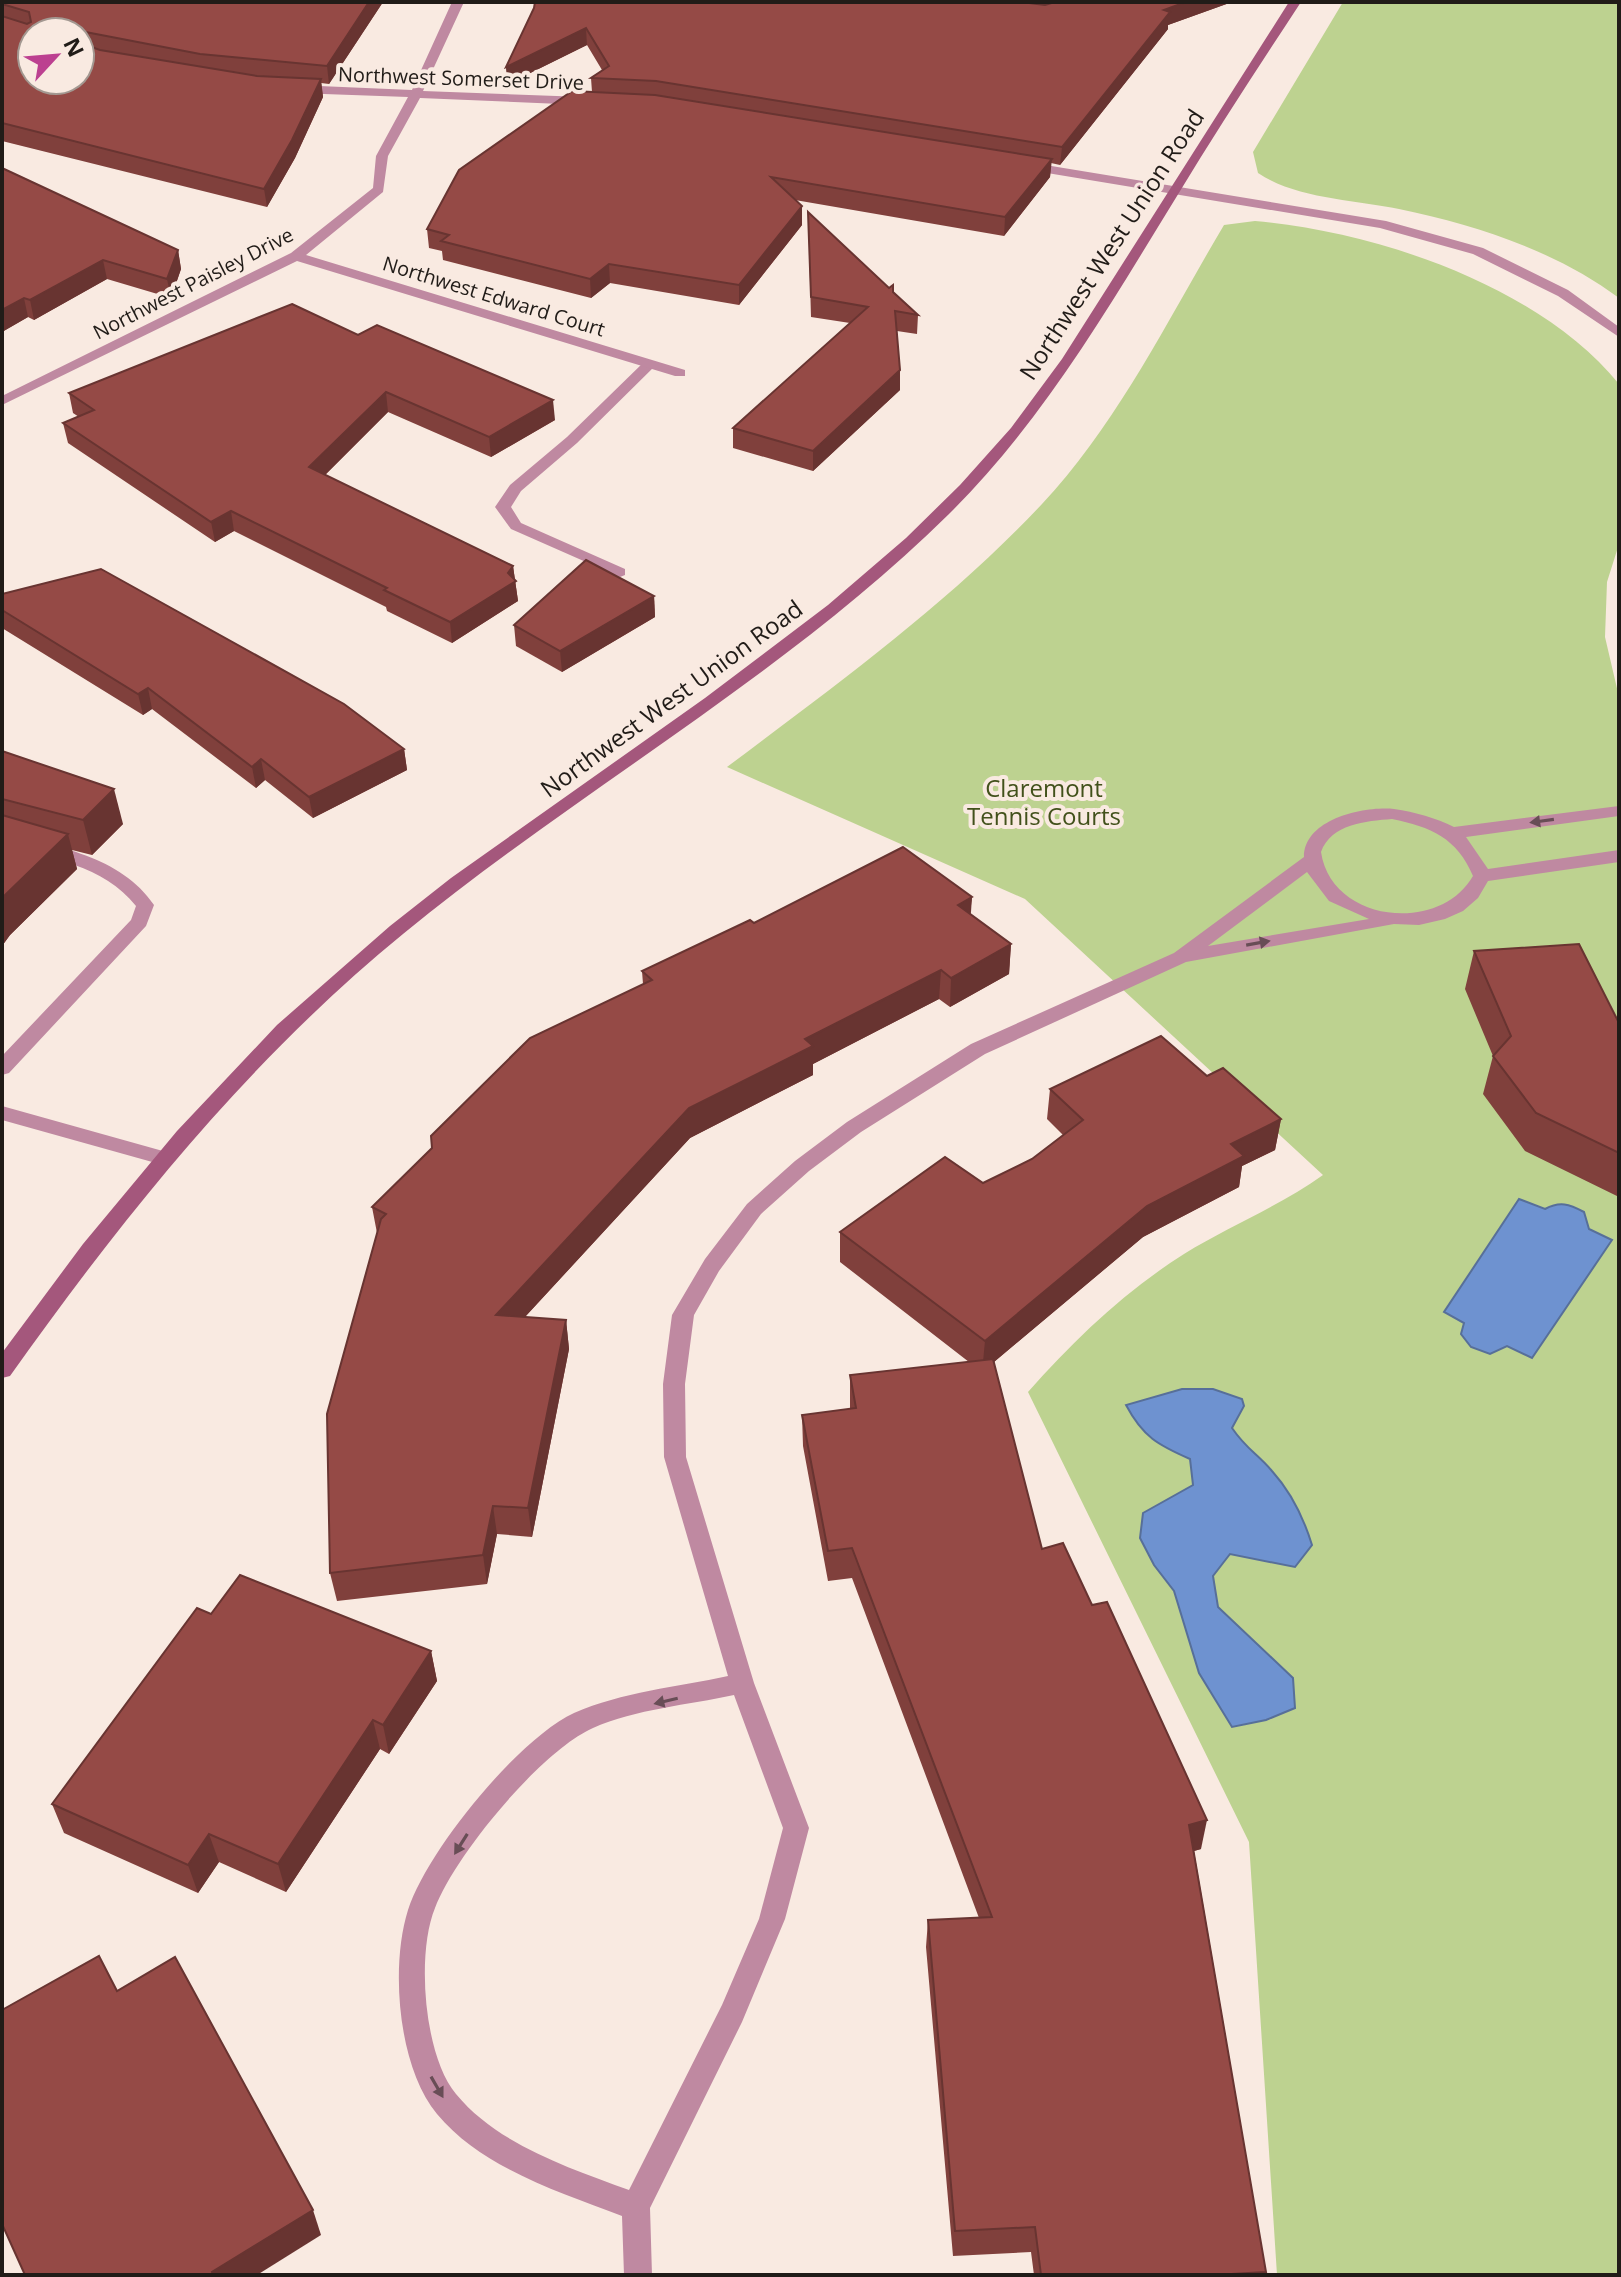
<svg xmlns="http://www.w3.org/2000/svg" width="1621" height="2277" font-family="'Open Sans',sans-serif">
	<rect width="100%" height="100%" fill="#f9eae1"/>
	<!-- green -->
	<g fill="#bdd290">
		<path d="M1343 2H1619V298C1556 251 1476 225 1399 209 1355 200 1296 199 1258 173L1253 152Z"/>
		<path d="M1255 221C1378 232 1539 286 1619 384V544L1607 582 1605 637 1619 697V2275H1277L1249 1842 1028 1392C1074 1340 1124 1292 1184 1254 1229 1226 1280 1206 1323 1175L1025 899 727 767C836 685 948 604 1042 504 1118 423 1168 319 1224 225Z"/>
	</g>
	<!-- water -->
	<g fill="#6e92d0" stroke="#576f99" stroke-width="2">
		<path d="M1519 1199 1545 1209C1560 1201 1569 1204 1584 1212L1589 1229 1612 1240 1532 1358 1507 1346 1490 1354 1471 1347 1461 1334 1464 1323 1444 1312Z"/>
		<path d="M1182 1389H1213L1242 1399 1244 1406 1232 1428C1247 1450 1257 1453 1272 1471 1290 1491 1304 1519 1312 1545L1295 1567 1230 1554 1213 1576 1218 1607 1293 1678 1295 1708 1266 1720 1232 1727 1199 1673 1174 1591 1154 1565 1140 1538 1143 1513 1193 1485 1190 1459C1158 1445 1143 1437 1126 1405Z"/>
	</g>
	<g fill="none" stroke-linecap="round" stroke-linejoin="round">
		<!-- lane -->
		<g fill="#bf89a1" fill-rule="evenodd">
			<path d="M645 361 657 364 577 443 521 491 511 507 521 523 625 569V575L620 577 511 529 495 507 510 485 567 437Z"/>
			<path d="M2 833C56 846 121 856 154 905L146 926 9 1073 2 1075V1056L131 920 136 906C104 865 49 858 2 844Z"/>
			<path d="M2 1106 170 1153 173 1158 163 1165 2 1120Z"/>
		</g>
		<!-- street -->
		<g fill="#bf89a1" fill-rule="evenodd">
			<path d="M452 2H464L423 91 584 97 590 101 584 105 420 98 388 156 383 192 306 255 685 370V376H675L297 261 2 405V396L291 253 373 188 376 156 408 97 296 93 290 89 296 85 412 90Z"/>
			<path d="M1027 162 1386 221 1483 248 1568 290 1619 327V337L1558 296 1473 254 1380 228 1023 169V163Z"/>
			<path d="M1619 806V816L1466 837 1488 869 1619 850V862L1488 881 1478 898 1463 911 1445 919 1419 925 1394 924 1186 962 985 1054 861 1132 809 1171 761 1214 719 1271 694 1315 685 1384 686 1457 754 1683 809 1828 785 1919 742 2022 650 2208 652 2275H624L622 2216C559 2192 482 2168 437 2114 398 2067 390 1967 408 1910 427 1851 518 1739 574 1713 622 1692 677 1687 728 1676L664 1457 663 1384 672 1315 705 1259 747 1204 795 1161 847 1122 971 1044 1174 953 1304 857C1304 819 1364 806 1394 809 1415 812 1436 818 1454 827ZM1392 819C1431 827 1457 838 1473 876 1439 935 1331 922 1321 852 1331 824 1366 821 1392 819ZM1307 872 1329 901 1369 919 1208 946ZM734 1695 783 1828 759 1919 722 2005 629 2190C570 2168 498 2145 456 2094 424 2056 416 1954 435 1908 455 1855 541 1751 593 1728 636 1709 688 1705 734 1695Z"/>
		</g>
		<!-- secondary -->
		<path fill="#a4577c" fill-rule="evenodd" d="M1289 2H1301C1259 66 1217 130 1177 196 1108 308 1043 421 949 514 785 676 581 788 403 934 249 1060 125 1214 10 1376L2 1378V1353L83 1244 177 1131 277 1025 390 926 451 878 705 698 828 605 906 538 960 485 1011 428 1062 359Z"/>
	</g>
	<!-- wall -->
	<g fill="#80403c" fill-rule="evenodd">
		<path d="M2 2H383L329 84 321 83 323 97 295 158 267 207 2 141ZM32 32H80V80Z"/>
		<path d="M1232 2 1168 25V29L1060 165 1051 163 1050 177 1004 236 795 200 802 206V225L739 305 610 283 591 298 443 260 442 251 429 248 427 229 592 92 591 78 602 70 587 45 508 84 506 67 534 8 1045 5Z"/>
		<path d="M2 168 178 250 181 269 171 298 107 279 34 320 28 317 2 332Z"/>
		<path d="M808 212 918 315 917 334 897 331 900 370V390L813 471 733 448V428L850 323 811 317Z"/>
		<path d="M358 335 555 420 491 457 388 412 325 475 513 566 518 601 452 643 387 611 386 607 234 531 215 542 68 443 63 423 79 417 73 413 69 393Z"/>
		<path d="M2 594 404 749 407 770 313 818 265 780 256 788 152 709 143 715 2 628Z"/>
		<path d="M654 596 655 617 562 672 516 646 514 625Z"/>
		<path d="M2 751 123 824 92 855 72 850 77 869 10 935 2 946Z"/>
		<path d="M972 897 970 914 1011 944 1009 974 950 1007 939 999 813 1064V1075L690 1138 525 1317 566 1320 569 1349 532 1537 497 1534 487 1584 337 1601 330 1573 377 1233 372 1207 643 984 642 971 754 923Z"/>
		<path d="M1474 951 1619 1023V1197L1525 1151 1483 1094 1493 1056 1465 989Z"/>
		<path d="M1207 1076 1281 1119 1275 1150 1242 1166 1239 1187 1143 1237 994 1362 1042 1549 1201 1849 1194 1851 1266 2272 1265 2275H1034L1031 2252 953 2256 926 1947 928 1920 979 1918 852 1578 828 1581 803 1446 802 1415 850 1409V1375L969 1362 840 1262V1232L983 1183 1032 1159 1063 1135 1047 1119 1050 1089Z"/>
		<path d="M211 1614 431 1651 437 1681 389 1754 380 1749 286 1892 219 1862 198 1893 64 1833 52 1804Z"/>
	</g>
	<!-- shaded-wall -->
	<g fill="#683431">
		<path d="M369 2H383L329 84 327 66Z"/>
		<path d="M1186 2H1232L1168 25V29L1060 165 1062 147 1164 10Z"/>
		<path d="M586 28 587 45 508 84 506 67Z"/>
		<path d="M321 79 323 97 295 158 267 207 264 189Z"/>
		<path d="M1052 159 1050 177 1004 236 1005 217Z"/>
		<path d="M802 206V225L739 305V285Z"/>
		<path d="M178 250 181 269 171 298 167 279Z"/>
		<path d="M103 260 107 279 34 320 30 300Z"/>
		<path d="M609 264 610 283 591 298 590 279Z"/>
		<path d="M24 298 28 317 2 332V310Z"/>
		<path d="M900 370V390L813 471V451Z"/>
		<path d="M386 392 388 412 312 488 309 467Z"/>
		<path d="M553 400 555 420 491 457 489 437Z"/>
		<path d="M231 511 234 531 215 542 211 522Z"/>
		<path d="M513 566 518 601 452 643 450 622 508 573Z"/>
		<path d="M654 596 655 617 562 672 560 651Z"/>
		<path d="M148 688 152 709 143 715 138 694Z"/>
		<path d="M404 749 407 770 313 818 309 797Z"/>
		<path d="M261 759 265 780 256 788 252 767Z"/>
		<path d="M114 789 123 824 92 855 83 820Z"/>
		<path d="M68 834 77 869 10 935 2 946V898Z"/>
		<path d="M972 897 970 926 958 905Z"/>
		<path d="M1011 944 1009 974 950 1007 951 978Z"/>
		<path d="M941 970 939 999 813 1064V1075L690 1138 500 1344 496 1315 689 1108 805 1039Z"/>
		<path d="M1281 1119 1275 1150 1242 1166 1239 1187 1143 1237 982 1372 985 1341 1147 1206 1231 1144Z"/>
		<path d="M566 1320 569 1349 532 1537 528 1508Z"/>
		<path d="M493 1506 497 1534 487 1584 483 1555Z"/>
		<path d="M431 1651 437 1681 389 1754 383 1725Z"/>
		<path d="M373 1720 380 1749 286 1892 278 1864Z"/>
		<path d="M1207 1820 1201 1849 1183 1854 1189 1825Z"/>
		<path d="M209 1834 219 1862 198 1893 188 1865Z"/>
		<path d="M313 2210 321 2235 257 2275H213L212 2272Z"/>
	</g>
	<!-- building -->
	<g fill="#954a46" stroke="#683431" stroke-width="2">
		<path d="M2 2H369L327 66 200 54 75 30V32H32V80H80V43L100 50 257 76 321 79 292 140 264 189 2 123V16L27 24 31 22 29 12 2 4Z"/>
		<path d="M535 2H1021L1045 5 1055 2H1186L1164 10 1170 12 1062 147 656 81 591 78 609 66 586 28 506 67 534 8Z"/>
		<path d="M572 91 655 95 1052 159 1005 217 771 177 802 206 739 285 609 264 590 279 441 241 449 235 427 229 459 170Z"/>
		<path d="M2 168 178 250 167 279 103 260 30 300 24 298 2 310Z"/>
		<path d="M808 212 889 288 893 285V292L918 315 895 311 900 370 813 451 733 428 868 307 811 297Z"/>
		<path d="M292 304 358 335 377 325 553 400 489 437 386 392 309 467 513 566 508 573 516 581 450 622 384 590 387 588 231 511 211 522 63 423 94 410 69 393Z"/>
		<path d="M586 560 654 596 560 651 514 625Z"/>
		<path d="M101 569 344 704 404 749 309 797 261 759 252 767 148 688 138 694 2 610V594Z"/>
		<path d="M2 751 114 789 83 820 2 799Z"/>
		<path d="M2 815 68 834 2 898Z"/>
		<path d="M903 847 972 897 958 905 1011 944 951 978 941 970 805 1039 813 1046 689 1108 496 1315 566 1320 528 1508 493 1506 483 1555 330 1573 327 1414 381 1219 386 1214 372 1207 432 1148 431 1136 530 1038 652 980 642 971 750 920 754 923Z"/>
		<path d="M1579 944 1619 1023V1153L1536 1113 1493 1056 1511 1036 1474 951Z"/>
		<path d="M1161 1036 1207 1076 1223 1068 1281 1119 1231 1144 1244 1156 1147 1206 985 1341 840 1232 945 1157 983 1183 1032 1159 1083 1120 1050 1089Z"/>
		<path d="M993 1359 1042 1549 1063 1543 1092 1605 1107 1602 1207 1820 1189 1825 1266 2272 1214 2275H1041L1035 2227 955 2231 928 1920 992 1917 852 1548 828 1551 802 1415 856 1408 850 1375Z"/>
		<path d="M240 1575 431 1651 383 1725 373 1720 278 1864 209 1834 188 1865 52 1804 197 1608 211 1614Z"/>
		<path d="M99 1956 117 1991 175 1957 313 2210 212 2272 213 2275H25L2 2224V2010Z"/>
	</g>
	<!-- one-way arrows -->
	<defs><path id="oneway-solid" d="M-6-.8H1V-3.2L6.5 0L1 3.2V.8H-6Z" transform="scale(2)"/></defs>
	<g fill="#684d56">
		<use href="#oneway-solid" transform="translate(1542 821) rotate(172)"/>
		<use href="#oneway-solid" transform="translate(1258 943) rotate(-10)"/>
		<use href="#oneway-solid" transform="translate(666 1701) rotate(167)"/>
		<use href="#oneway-solid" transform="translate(461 1844) rotate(122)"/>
		<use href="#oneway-solid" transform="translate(437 2087) rotate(60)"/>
	</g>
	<g text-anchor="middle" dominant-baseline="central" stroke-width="8" stroke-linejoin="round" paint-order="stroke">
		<!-- far-street labels -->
		<g font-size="20" fill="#211c18" stroke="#f9eae1">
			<text transform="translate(461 78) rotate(2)">Northwest Somerset Drive</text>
			<text transform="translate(193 283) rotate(-27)">Northwest Paisley Drive</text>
			<text transform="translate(494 296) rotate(17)">Northwest Edward Court</text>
		</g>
		<!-- street labels -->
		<g font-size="24" fill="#211c18" stroke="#f9eae1">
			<text transform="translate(1111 244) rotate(-57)">Northwest West Union Road</text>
			<text transform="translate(671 698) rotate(-36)">Northwest West Union Road</text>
		</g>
		<!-- park labels -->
		<g font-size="24" fill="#42511b" stroke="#f9eae1">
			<text x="1044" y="787">Claremont<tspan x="1044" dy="28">Tennis Courts</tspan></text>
		</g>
	</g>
	<!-- border -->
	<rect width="1621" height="2277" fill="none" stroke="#211c18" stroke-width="8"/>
	<!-- north arrow -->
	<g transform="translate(56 56) rotate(64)"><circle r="38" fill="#f9eae1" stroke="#a39891" stroke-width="2"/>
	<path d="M0-6L14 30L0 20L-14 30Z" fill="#bc4090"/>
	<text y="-12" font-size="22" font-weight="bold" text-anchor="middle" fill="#211c18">N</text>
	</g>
</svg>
